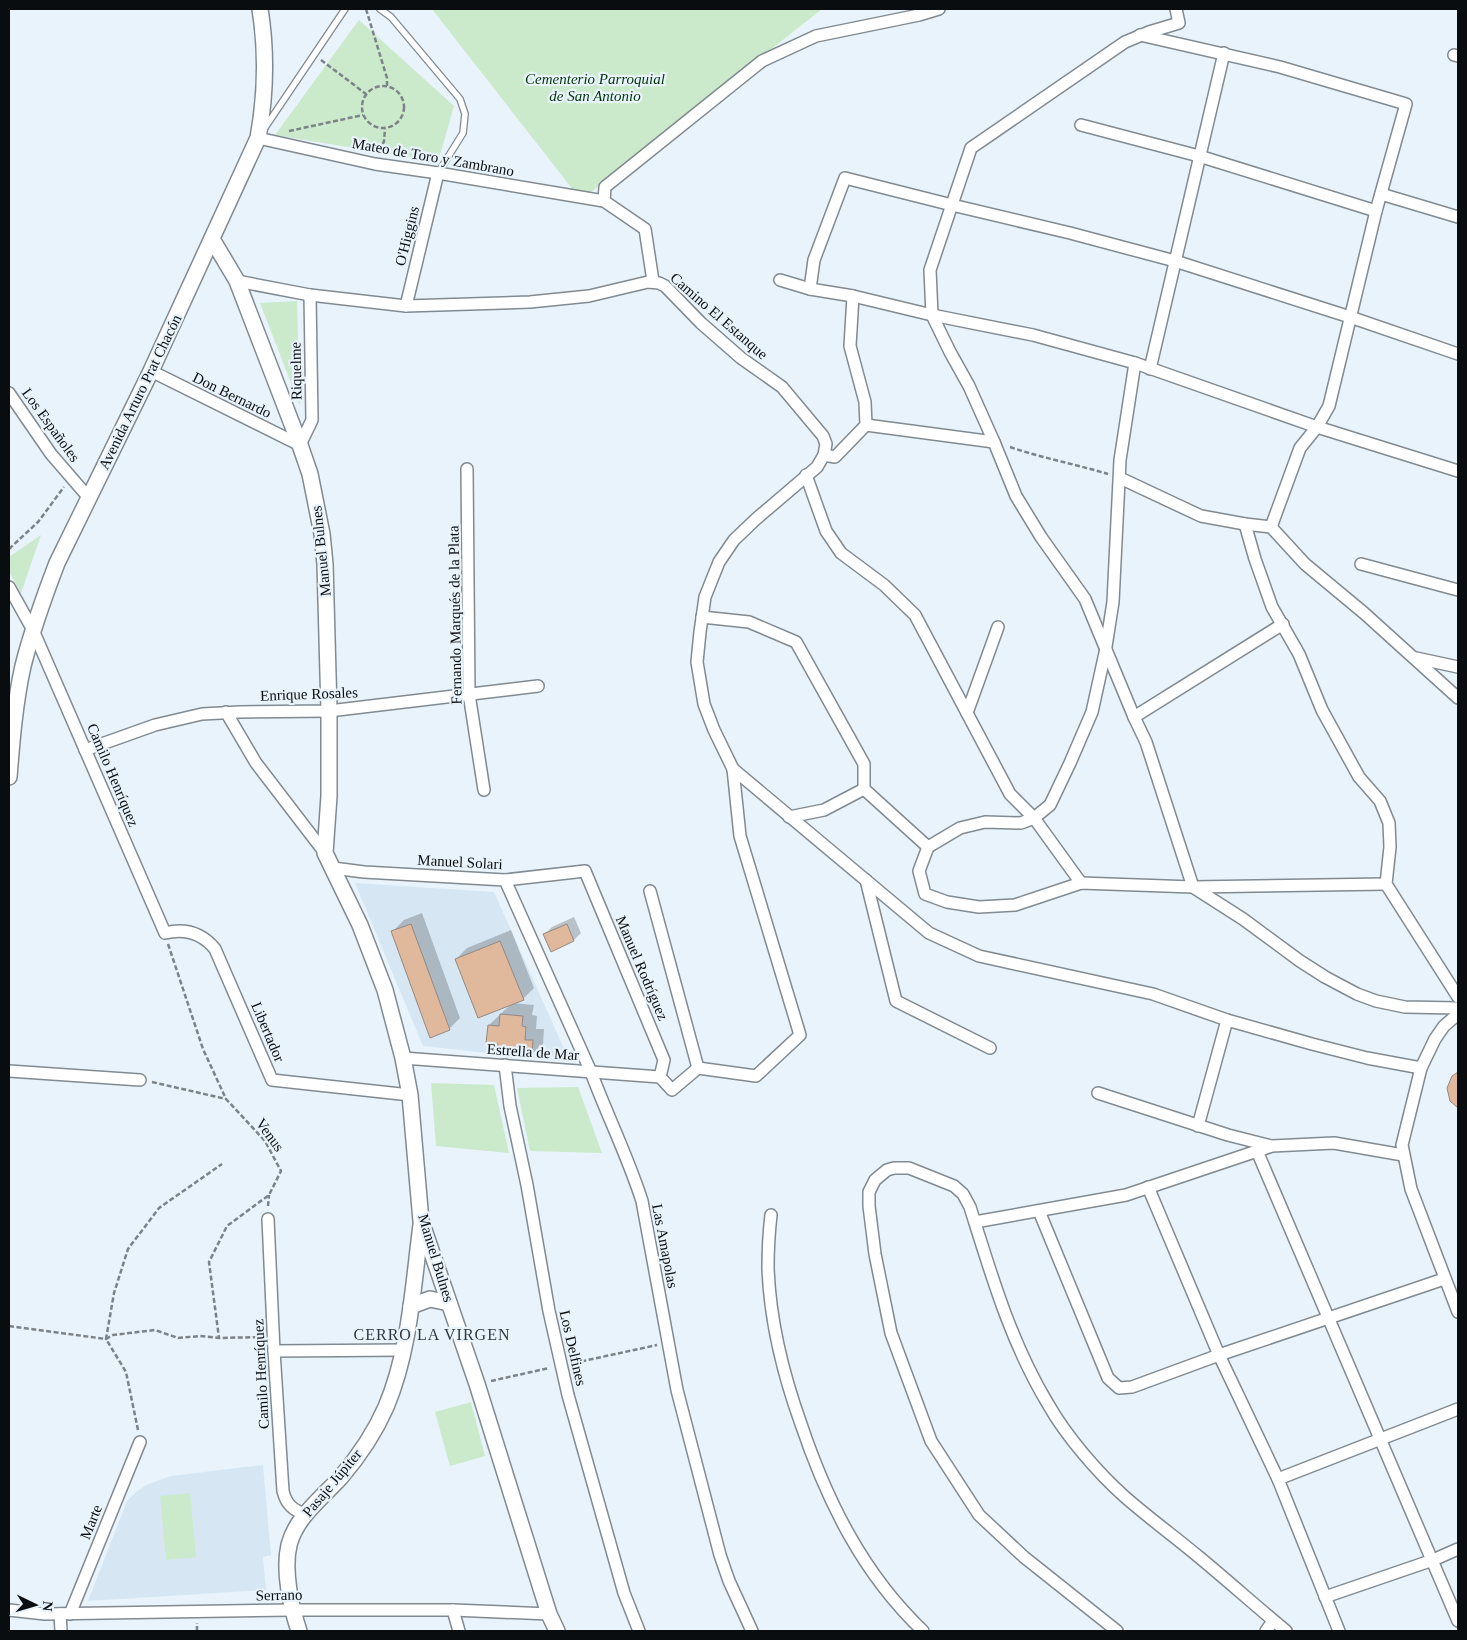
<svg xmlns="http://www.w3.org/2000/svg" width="1467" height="1640" font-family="Georgia,serif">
	<rect width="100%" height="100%" fill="#e8f3fb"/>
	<!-- built -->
	<g fill="#d6e7f3">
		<path d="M355 883 494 892 570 1062 423 1046Z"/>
		<path d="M263 1465 271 1555 263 1557 266 1590 88 1601 127 1501 136 1492 146 1485 171 1476Z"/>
	</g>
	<!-- green -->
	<g fill="#cbeacb">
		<path d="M432 9H822L581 200Z"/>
		<path d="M359 20 454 106 438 162 275 135Z"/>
		<path d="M297 301 300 406 260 303Z"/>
		<path d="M41 535 21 593 9 572V557Z"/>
		<path d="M431 1083 494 1085 509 1153 436 1146Z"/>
		<path d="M578 1087 602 1153 530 1151 517 1088Z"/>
		<path d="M471 1402 485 1456 450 1466 435 1412Z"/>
		<path d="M190 1493 196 1557 166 1560 160 1496Z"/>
	</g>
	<!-- shadow -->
	<g fill="#0003">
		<path d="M422 913 460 1018 449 1029 393 931 404 920Z"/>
		<path d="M574 917 581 933 574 940 545 934 552 927Z"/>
		<path d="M511 930 534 988 523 999 513 1003 534 1005 532 1015 537 1016 536 1029H544L543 1044 531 1055 500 1043 489 1025 512 1003 456 959 467 948Z"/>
	</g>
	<!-- building -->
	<g fill="#e0b89c" stroke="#938983">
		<path d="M411 924 450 1030 430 1038 391 931Z"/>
		<path d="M567 924 574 941 551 952 543 934Z"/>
		<path d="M500 941 524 1000 478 1018 455 959Z"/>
		<path d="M500 1014 523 1016 522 1026 526 1027 525 1040H533L532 1057 497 1053 498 1044 486 1043 488 1025 499 1026Z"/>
		<path d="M1458 1072V1108L1450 1101 1447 1088 1452 1076Z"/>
	</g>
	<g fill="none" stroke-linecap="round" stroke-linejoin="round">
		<!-- service casing -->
		<g stroke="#818a91" stroke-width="8">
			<g id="service">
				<path d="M380 9 391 17 460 99 465 114 463 133 438 173"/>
				<path d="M264 129 345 9"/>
			</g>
		</g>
		<!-- minor casing -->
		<g stroke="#818a91" stroke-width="14">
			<g id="minor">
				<path d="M1176 9 1179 23 1149 32 1125 42 971 148 930 270 932 315 950 352 969 386 994 442 1016 496 1041 537 1085 599 1134 717 1146 742 1193 887 1386 884"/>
				<path d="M1140 35 1280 67 1406 104 1376 211 1329 406 1317 427 1300 448 1271 527"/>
				<path d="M1454 55 1458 56"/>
				<path d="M1081 125 1199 156 1376 211"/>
				<path d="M258 138 375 164 438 173 604 201 645 229 653 281"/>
				<path d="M1381 194 1458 217"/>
				<path d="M604 201 605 187 762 61 816 36 919 15 939 9"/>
				<path d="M780 280 810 289 853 296 932 315 1033 335 1135 363 1317 427 1458 471"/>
				<path d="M237 281 310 295 406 306 530 302 589 296 648 282 659 283 665 286 701 323 741 358 782 387 823 436 826 444 824 455 817 467 756 519 734 540 719 562 705 597 700 632 697 662 704 704 714 730 733 769 929 933 979 956 1153 994 1227 1020 1312 1044 1367 1058 1421 1068"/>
				<path d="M810 289 814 260 845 178 952 205 1070 233 1175 261 1350 317 1458 354"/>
				<path d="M406 306 438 173"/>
				<path d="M1135 363 1120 460 1113 602 1105 653 1092 712 1070 763 1050 805 1034 818 1021 823 985 822 960 828 928 847 919 871 925 894 947 902 979 907 1015 905 1081 883 1193 887 1243 919 1300 961 1325 977 1357 994 1376 1001 1405 1007 1458 1008"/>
				<path d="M1150 369 1224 53"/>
				<path d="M151 371 300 445 312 420 310 295"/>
				<path d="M9 393 51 454 89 498"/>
				<path d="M866 425 994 442"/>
				<path d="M824 455 835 457 866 425 865 402 850 346 853 296"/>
				<path d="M467 469 469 694 484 790"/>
				<path d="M806 475 826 531 841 553 884 585 915 615 1010 794 1034 818 1081 883"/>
				<path d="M1120 478 1201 516 1245 524 1271 527 1305 564 1364 613 1458 698"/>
				<path d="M1245 524 1255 559 1272 607 1299 654 1322 710 1359 777 1380 801 1389 823 1390 847 1386 884 1458 997"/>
				<path d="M1361 564 1458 590"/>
				<path d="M9 587 33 630 165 933C185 928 202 933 215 949L272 1080 410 1095"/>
				<path d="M702 617 749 622 796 642 864 764V789L928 847"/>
				<path d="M1416 658 1458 667"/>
				<path d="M226 712 256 763 325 853"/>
				<path d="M967 713 998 627"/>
				<path d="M1134 717 1283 624"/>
				<path d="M85 750 155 725 202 714 240 712 329 711 538 686"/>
				<path d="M789 817 824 810 864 789"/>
				<path d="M333 868 364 872 505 880 585 871 664 1060 660 1077"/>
				<path d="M505 880 591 1072C607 1115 628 1157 642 1201L677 1390 720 1555 729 1581 752 1631"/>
				<path d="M866 880 896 1001 990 1048"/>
				<path d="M650 891 698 1068"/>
				<path d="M1458 1014 1444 1026 1435 1039 1421 1068 1402 1145 1411 1189 1458 1312"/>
				<path d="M403 1058 660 1077"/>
				<path d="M505 1065 510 1106 527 1185 549 1311 568 1395 624 1593 639 1631"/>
				<path d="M9 1071 140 1080"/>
				<path d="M660 1077 672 1090 698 1068 756 1076 800 1035 740 836 733 769"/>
				<path d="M1098 1093 1228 1135 1271 1146"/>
				<path d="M1198 1126 1227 1020"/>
				<path d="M1257 1151 1458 1621"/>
				<path d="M1148 1187 1219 1355 1278 1479 1339 1631"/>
				<path d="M1039 1211 1108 1378 1119 1388 1132 1387 1219 1355 1444 1279"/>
				<path d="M771 1215C769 1232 768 1250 768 1268 770 1321 783 1374 801 1424 827 1501 863 1574 923 1631"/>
				<path d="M268 1219 274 1351 283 1491C286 1504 293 1511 306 1514"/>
				<path d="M975 1222 1126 1195 1272 1146 1334 1143 1403 1155"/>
				<path d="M274 1351 404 1350"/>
				<path d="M1278 1479 1458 1409"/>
				<path d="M1325 1597 1433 1560 1458 1549"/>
				<path d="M9 1610 45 1614 292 1610H453L549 1614"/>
				<path d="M453 1610 459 1631"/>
				<path d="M60 1614 61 1631"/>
				<path d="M70 1614 140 1442"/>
				<path d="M1117 1631 1024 1557 979 1515 931 1441 891 1333 875 1254 869 1206V1192L875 1180 887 1170 894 1168H909L954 1186 963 1194 970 1207C991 1274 1011 1343 1048 1404 1066 1436 1098 1473 1125 1497 1149 1518 1175 1537 1199 1557 1228 1581 1257 1607 1286 1631"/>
				<path d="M1266 1631 1273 1621"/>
			</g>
		</g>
		<!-- tertiary casing -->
		<g stroke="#818a91" stroke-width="18">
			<g id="tertiary">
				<path d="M212 239 237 281 300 445 310 474 322 534 325 564 329 711V796L325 853 360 925 385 990 403 1058 410 1095 421 1221 477 1384 549 1614 557 1631"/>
				<path d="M9 777C12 739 15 702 23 666 32 630 44 597 57 563L151 371 258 138C266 94 267 53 260 9"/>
				<path d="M411 1306 430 1299 449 1303"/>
				<path d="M299 1631C291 1607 283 1571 289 1545 296 1517 322 1498 341 1477 359 1456 375 1432 386 1407 410 1350 413 1286 421 1225"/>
			</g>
		</g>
		<!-- path -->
		<g stroke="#7c8388" stroke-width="2.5" stroke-dasharray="5 2.5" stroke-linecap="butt">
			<path d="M366 9 387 78V87"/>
			<path d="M321 60 366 94"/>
			<circle cx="383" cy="107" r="21"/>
			<path d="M289 131 363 115"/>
			<path d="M380 151 384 141 385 129"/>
			<path d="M1010 447C1042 458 1075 464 1108 474"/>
			<path d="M9 549 38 522 64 487"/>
			<path d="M168 944 203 1049 226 1099 265 1141 281 1171 269 1195 227 1226 209 1262 219 1338"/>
			<path d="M152 1082 226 1099"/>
			<path d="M268 1206 269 1195"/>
			<path d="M9 1326 106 1339 114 1293 128 1249 159 1208 222 1164"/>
			<path d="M574 1363 657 1345"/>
			<path d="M491 1381 549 1368"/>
			<path d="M138 1430 126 1372 106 1339 113 1335 155 1330 178 1338 200 1336 219 1338 262 1337"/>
			<path d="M197 1631V1623"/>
		</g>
		<!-- service -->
		<use href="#service" stroke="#fff" stroke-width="5.5"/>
		<!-- minor -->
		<use href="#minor" stroke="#fff" stroke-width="11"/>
		<!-- tertiary -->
		<use href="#tertiary" stroke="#fff" stroke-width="15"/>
	</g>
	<g text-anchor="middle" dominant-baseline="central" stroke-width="4.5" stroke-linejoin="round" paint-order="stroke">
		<!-- park labels -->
		<g font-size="15" font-style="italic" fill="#003508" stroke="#e8f3fb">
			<text x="595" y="79">Cementerio Parroquial<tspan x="595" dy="17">de San Antonio</tspan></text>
		</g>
		<!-- street labels -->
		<g font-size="15" fill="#0a0d10" stroke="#e8f3fb">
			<text transform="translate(433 157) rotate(10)">Mateo de Toro y Zambrano</text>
			<text transform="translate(407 236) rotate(-76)">O'Higgins</text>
			<text transform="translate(719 316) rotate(41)">Camino El Estanque</text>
			<text transform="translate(296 371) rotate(-91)">Riquelme</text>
			<text transform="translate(140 392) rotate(-64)">Avenida Arturo Prat Chacón</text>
			<text transform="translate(232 395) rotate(26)">Don Bernardo</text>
			<text transform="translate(51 425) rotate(54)">Los Españoles</text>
			<text transform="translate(321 551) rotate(-96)">Manuel Bulnes</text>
			<text transform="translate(455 615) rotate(-91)">Fernando Marqués de la Plata</text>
			<text transform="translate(309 694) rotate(-2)">Enrique Rosales</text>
			<text transform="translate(113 775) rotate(67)">Camilo Henríquez</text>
			<text transform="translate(460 862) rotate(3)">Manuel Solari</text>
			<text transform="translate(642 968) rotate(67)">Manuel Rodríguez</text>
			<text transform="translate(268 1032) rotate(67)">Libertador</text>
			<text transform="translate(533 1052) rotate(4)">Estrella de Mar</text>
			<text transform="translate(270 1135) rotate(54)">Venus</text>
			<text transform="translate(665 1246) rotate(79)">Las Amapolas</text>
			<text transform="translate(436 1258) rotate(73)">Manuel Bulnes</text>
			<text transform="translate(573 1348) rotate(77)">Los Delfines</text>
			<text transform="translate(261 1374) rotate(-93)">Camilo Henríquez</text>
			<text transform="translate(332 1483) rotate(-50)">Pasaje Júpiter</text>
			<text transform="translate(91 1522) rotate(-68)">Marte</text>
			<text transform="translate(279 1595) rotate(-1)">Serrano</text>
		</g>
		<!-- neighbourhood labels -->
		<g font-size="16" letter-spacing="1" fill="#30383f" stroke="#e8f3fb">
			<text x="432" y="1334">CERRO LA VIRGEN</text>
		</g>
	</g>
	<!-- border -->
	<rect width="1467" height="1640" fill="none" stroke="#0a0d10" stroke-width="20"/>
	<!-- north arrow -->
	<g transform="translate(35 1605) rotate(95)" stroke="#e8f3fb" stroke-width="4" paint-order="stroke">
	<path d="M0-4L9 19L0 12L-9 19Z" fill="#0a0d10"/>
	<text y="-8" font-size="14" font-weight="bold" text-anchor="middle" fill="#0a0d10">N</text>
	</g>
</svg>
